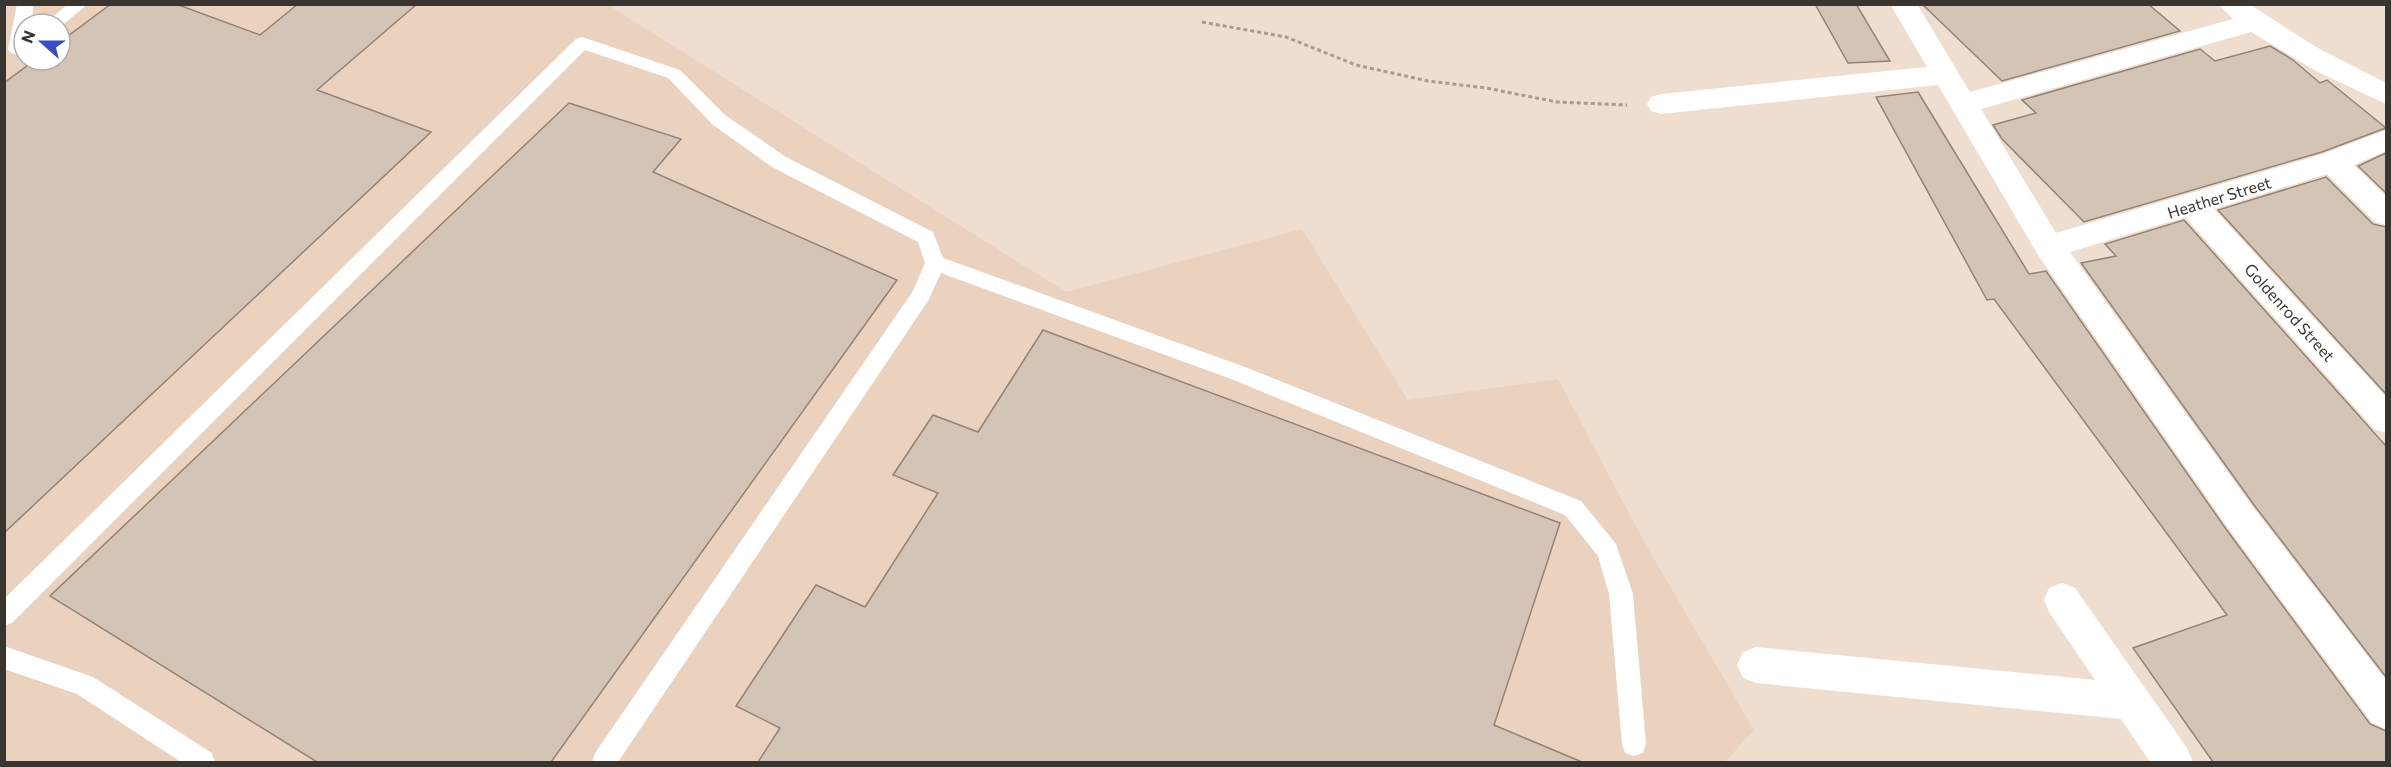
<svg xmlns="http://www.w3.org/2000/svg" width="2391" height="767" font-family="Commissioner,sans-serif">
	<rect width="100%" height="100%" fill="#efdecf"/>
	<!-- built -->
	<path fill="#ead2bf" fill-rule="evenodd" d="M4 5H608L1066 292 1302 229 1408 400 1558 379 1647 547 1754 730 1725 762H5ZM24 24H60V60H24Z"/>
	<!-- building -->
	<g fill="#d4c4b5" stroke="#938376" stroke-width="1.5">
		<path d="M111 4H176L260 35 298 4H417L317 90 431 132 4 533V83L35 60H60V42Z"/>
		<path d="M1815 4H1856L1890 61 1848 63Z"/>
		<path d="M1922 4H2148L2180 31 2002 81Z"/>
		<path d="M2270 46 2293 60 2320 83 2327 80 2386 128 2322 152 2084 222 2002 139 1993 125 2036 113 2022 100 2200 49 2215 61Z"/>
		<path d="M1918 92 2029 274 2046 271 2226 529 2370 724 2386 731V762H2213L2133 648 2227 615 1994 299 1987 300 1876 97Z"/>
		<path d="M569 103 681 139 653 172 897 280 551 762H317L50 596Z"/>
		<path d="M2386 153V193L2358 166Z"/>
		<path d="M2326 177 2373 224 2386 227V394L2218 210Z"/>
		<path d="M2184 220 2386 446V677L2254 505 2081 263 2116 256 2105 244Z"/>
		<path d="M1043 330 1560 523 1494 725 1582 762H758L780 728 736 706 816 585 865 607 938 493 893 475 933 415 978 432Z"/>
	</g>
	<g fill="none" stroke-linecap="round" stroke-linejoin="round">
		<!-- path -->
		<path stroke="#a89b90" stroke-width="3" stroke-dasharray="4 3" stroke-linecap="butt" d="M1202 22 1286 37 1356 65 1428 81 1486 88 1557 102 1627 105"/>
		<!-- service -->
		<g fill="#fff" fill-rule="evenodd">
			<path d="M17 4H34L31 24H24V52L17 55 11 53 8 49Z"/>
			<path d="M68 4H88L60 27V24H44Z"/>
			<path d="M582 37 680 70 725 115 786 157 933 232 943 258 1245 367 1581 501 1616 544 1633 594 1646 744 1643 753 1634 756 1625 753 1622 744 1609 594 1598 556 1565 515 1231 379 941 273 928 301 618 762H592L595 753 913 291 925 263 918 242 772 167 713 125 668 78 585 50 12 623 4 626V599L576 39Z"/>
			<path d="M4 646 93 677 212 753 215 762H181L77 694 4 669Z"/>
		</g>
		<!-- minor -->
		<g fill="#fff" fill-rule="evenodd">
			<path d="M1890 4H1917L1970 92 2233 19 2218 4H2249L2316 47 2386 83V104L2316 71 2251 32 1981 109 2056 233 2323 154 2386 130V151L2354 165 2386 196V225L2375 222 2327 174 2214 209 2386 397V433L2374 429 2185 217 2070 252 2252 506 2386 680V729L2372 723 2228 528 2038 255 1938 85 1661 114 1651 111 1647 104 1651 97 1661 94 1927 67Z"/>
			<path d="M2062 583 2075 588 2187 748 2193 762H2150L2121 719 1756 683 1743 678 1737 665 1743 652 1756 647 2095 680 2049 612 2044 600 2049 588Z"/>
		</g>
	</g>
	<g text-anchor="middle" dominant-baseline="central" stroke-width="6" stroke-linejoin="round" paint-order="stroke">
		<!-- street labels -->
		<g font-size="16" fill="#3a342e" stroke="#fff">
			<text transform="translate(2219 197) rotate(-17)">Heather Street</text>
			<text transform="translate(2290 312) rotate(48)">Goldenrod Street</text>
		</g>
	</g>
	<!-- border -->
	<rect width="2391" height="767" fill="none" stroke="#3a342e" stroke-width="12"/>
	<!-- north arrow -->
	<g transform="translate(42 42) rotate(291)"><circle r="28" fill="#ffffff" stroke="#b0aeab" stroke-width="1.5"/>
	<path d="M0-4.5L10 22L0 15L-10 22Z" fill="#394fc1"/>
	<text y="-9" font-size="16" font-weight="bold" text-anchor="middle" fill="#3a342e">N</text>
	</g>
</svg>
